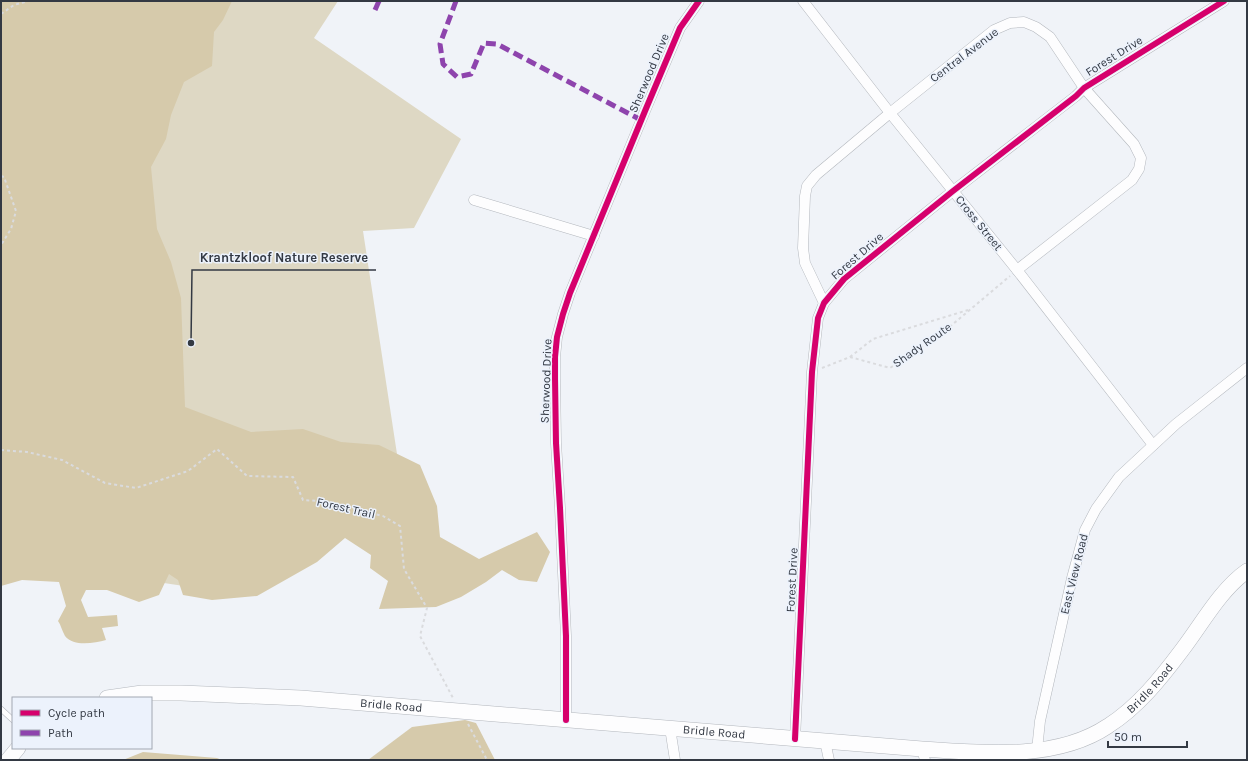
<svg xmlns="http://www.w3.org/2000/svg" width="1248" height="761" font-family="Karla,sans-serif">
	<rect width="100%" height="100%" fill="#f0f3f8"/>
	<!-- green -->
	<path fill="#ded8c4" d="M1 1H338L314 38 461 139 414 228 363 231 397 454 347 531 204 589 137 579Z"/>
	<!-- forest -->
	<g fill="#d6caab">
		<path d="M1 1H232L223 20 214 32 212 66 184 82 171 115 166 139 151 167 157 229 171 262 181 298 185 407 251 432 303 429 341 442 379 445 420 465 437 506 440 537 479 559 537 532 550 552 537 582 519 580 502 570 486 582 461 597 436 607 379 609 388 581 370 568 371 555 345 538 317 562 257 596 212 600 183 595 178 580 169 574 159 595 139 602 107 590H86L81 600 88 617 117 615 118 626 102 628 106 640C94 643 74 647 65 636 62 631 61 625 58 621L66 606 59 582 22 580 1 586Z"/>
		<path d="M465 720 476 723 495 760H368L412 727Z"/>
		<path d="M143 752 217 758 222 760H123Z"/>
	</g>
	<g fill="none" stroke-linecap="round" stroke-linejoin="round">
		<!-- service casing -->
		<g stroke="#b3b7bd" stroke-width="6">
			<path id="service" d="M1 709 13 720"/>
		</g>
		<!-- minor casing -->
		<g stroke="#b3b7bd" stroke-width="11">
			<g id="minor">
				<path d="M803 1 890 113 1017 270 1153 445"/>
				<path d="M474 200 594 236"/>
				<path d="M824 303 805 263 803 248 805 196 807 186 816 175 890 113 994 30 1010 23 1024 22 1036 27 1050 37 1084 88 1134 144 1141 158 1139 169 1132 180 1017 270"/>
				<path d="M566 720V636L560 508 556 443 555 379V357L557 337 563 314 570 293 645 111 680 28 699 1"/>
				<path d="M670 728 675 760"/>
				<path d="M795 739 812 372 818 318 824 303 844 279 953 191 1076 96 1084 88 1224 1"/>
				<path d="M825 741 829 760"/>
				<path d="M922 749 925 760"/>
				<path d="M1037 750 1040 721 1072 578 1085 530 1096 509 1119 477 1176 424 1247 368"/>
			</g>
		</g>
		<!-- secondary casing -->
		<g stroke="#b3b7bd" stroke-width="16">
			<g id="secondary">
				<path id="s1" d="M107 698 142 693H181L301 698 922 749C981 753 1056 761 1108 726 1138 707 1161 678 1182 650 1202 624 1220 590 1247 571"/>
				<path d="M8 760 18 748"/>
			</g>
		</g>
		<!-- path -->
		<g stroke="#dadbde" stroke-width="2" stroke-dasharray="3 3" stroke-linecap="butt">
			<path d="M1 14 14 5 28 1"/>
			<path d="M1 176 4 177 16 211 11 229 1 245"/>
			<path d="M850 357 873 339 968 310"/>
			<path d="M822 368 850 357 890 368 940 335 1010 276"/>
			<path d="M1 450 27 452 62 460 105 483 136 488 188 471 217 449 247 476 293 477 303 500 319 501 383 516 400 526 404 569 427 608 420 636 453 698"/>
			<path d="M468 724 487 760"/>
		</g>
		<!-- service -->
		<use href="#service" stroke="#fdfdfe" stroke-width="5"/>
		<!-- minor -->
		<use href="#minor" stroke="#fdfdfe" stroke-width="10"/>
		<!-- secondary -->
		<use href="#secondary" stroke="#fdfdfe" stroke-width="15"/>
		<!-- quiet -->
		<g stroke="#8e44ad" stroke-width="5" stroke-dasharray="10 5" stroke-linecap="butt">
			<path d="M456 1 440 44 443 64 457 77 471 74 484 43 497 44 641 120"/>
			<path d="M375 10 379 1"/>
		</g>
		<!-- cycleway casing -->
		<g stroke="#ecf2fc" stroke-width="8">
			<g id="cycleway">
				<path d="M566 720V636L560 508 556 443 555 379V357L557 337 563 314 570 293 645 111 680 28 699 1"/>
				<path d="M795 739 812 372 818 318 824 303 844 279 953 191 1076 96 1084 88 1224 1"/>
			</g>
		</g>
		<!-- cycleway -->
		<use href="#cycleway" stroke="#d6006c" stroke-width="6"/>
	</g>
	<g text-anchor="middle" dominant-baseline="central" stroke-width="3" stroke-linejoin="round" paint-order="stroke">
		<!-- street labels -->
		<g font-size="12" fill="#333943" stroke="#ecf2fc">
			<text transform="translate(964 55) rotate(-37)">Central Avenue</text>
			<text transform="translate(1114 56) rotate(-32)">Forest Drive</text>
			<text transform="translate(649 73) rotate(-67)">Sherwood Drive</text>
			<text transform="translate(979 223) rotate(51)">Cross Street</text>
			<text transform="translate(857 256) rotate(-41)">Forest Drive</text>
			<text transform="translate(922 345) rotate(-35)">Shady Route</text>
			<text transform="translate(546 381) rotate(-88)">Sherwood Drive</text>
			<text transform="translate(346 508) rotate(13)">Forest Trail</text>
			<text transform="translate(1074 574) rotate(-76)">East View Road</text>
			<text transform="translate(792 580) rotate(-87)">Forest Drive</text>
			<text stroke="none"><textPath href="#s1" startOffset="1065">Bridle Road</textPath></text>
			<text stroke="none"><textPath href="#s1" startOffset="285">Bridle Road</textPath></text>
			<text stroke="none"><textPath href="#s1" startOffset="609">Bridle Road</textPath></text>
		</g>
	</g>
	<!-- callouts -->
	<path fill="none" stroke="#333943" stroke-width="1.5" d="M191 343L192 270H376"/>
	<circle fill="#333943" stroke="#ecf2fc" stroke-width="1.5" cx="191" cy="343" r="4"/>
	<g font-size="13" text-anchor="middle" font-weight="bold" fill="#333943" stroke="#ecf2fc" stroke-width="3" stroke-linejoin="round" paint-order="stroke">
		<text x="284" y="262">Krantzkloof Nature Reserve</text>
	</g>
	<!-- border -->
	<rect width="1248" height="761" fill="none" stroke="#333943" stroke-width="4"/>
	<!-- legend -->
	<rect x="12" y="697" width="140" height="52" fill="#ecf2fc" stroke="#a2a8b2"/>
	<rect x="20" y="710" width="20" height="6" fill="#d6006c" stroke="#a2a8b2"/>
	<text x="48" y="717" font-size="12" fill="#333943">Cycle path</text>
	<rect x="20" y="730" width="20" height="6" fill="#8e44ad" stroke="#a2a8b2"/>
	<text x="48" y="737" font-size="12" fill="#333943">Path</text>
	<!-- scale -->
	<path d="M1108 741v6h79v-6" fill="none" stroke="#333943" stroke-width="2"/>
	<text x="1114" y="741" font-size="12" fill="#333943" stroke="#ecf2fc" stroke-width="3" paint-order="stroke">50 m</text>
</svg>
